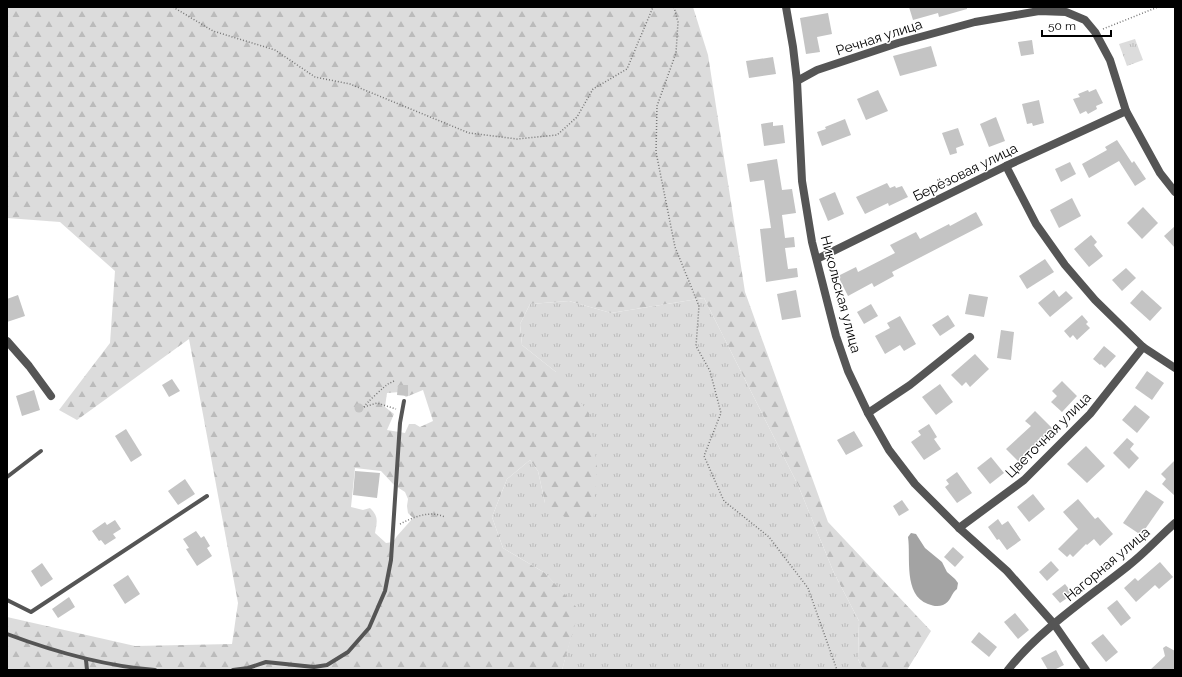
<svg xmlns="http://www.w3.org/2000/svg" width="1182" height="677" font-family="Raleway,sans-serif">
	<defs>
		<pattern id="grass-tufts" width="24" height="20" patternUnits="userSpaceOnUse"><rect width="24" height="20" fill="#dcdcdc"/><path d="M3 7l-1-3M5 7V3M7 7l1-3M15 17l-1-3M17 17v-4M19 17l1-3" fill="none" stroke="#bbb"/></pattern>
		<pattern id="forest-firs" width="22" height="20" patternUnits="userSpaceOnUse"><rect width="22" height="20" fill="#dcdcdc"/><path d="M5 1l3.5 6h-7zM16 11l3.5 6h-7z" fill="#bbb"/></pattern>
	</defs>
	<rect width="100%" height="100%" fill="#fff"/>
	<!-- grass -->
	<g fill="url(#grass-tufts)">
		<path d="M1135 39 1143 60 1127 66 1119 44Z"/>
		<path d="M704 298 798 485 834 573 859 621 858 659 863 670H562L578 610 545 573 503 548 492 517 507 479 530 460 538 471 545 503 556 372 522 345 520 324 530 304 569 301 611 313Z"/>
	</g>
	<!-- forest -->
	<path fill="url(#forest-firs)" fill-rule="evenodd" d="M7 7H693L708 55 745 292 828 522 931 631 907 670H863L858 659 859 621 834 573 798 485 704 298 611 313 569 301 530 304 520 324 522 345 556 372 589 413 597 466 593 525 566 518 545 503 538 471 530 460 507 479 492 517 503 548 545 573 579 610 562 670H7V617L135 646 232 644 238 603 189 339 77 420 59 410 110 343 115 271 60 222 7 218ZM423 390 433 421 420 427 415 424H409L405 433 387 430 394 414 385 407 387 393 400 392 406 397ZM355 468 381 471 394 485 405 492 408 499 407 506 408 513 413 518 397 536 393 542 386 543 375 533C377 521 379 517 370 508L363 510 351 507Z"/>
	<!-- water -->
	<path fill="#a3a3a3" d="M911 533 916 534 925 548 942 562 947 572 955 579 958 583 957 589C951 593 951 602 943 605 938 607 933 606 928 604 903 595 911 557 908 537Z"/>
	<!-- building -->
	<g fill="#c4c4c4">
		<path d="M909 7H967V9L939 17 938 13 913 20Z"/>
		<path d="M828 13 832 34 817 37 820 52 806 54 800 18Z"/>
		<path d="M1032 40 1034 54 1021 56 1018 42Z"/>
		<path d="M931 46 937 66 900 76 893 56Z"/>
		<path d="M773 57 776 74 749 78 746 61Z"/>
		<path d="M1096 89 1103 103 1096 106 1097 109 1088 114 1086 111 1080 114 1073 99 1080 97 1078 94 1088 90 1089 92Z"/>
		<path d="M878 90 888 111 866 120 857 99Z"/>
		<path d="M1039 100 1044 123 1033 126 1032 123 1027 124 1022 104Z"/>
		<path d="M996 117 1005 141 989 147 980 124Z"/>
		<path d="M845 119 851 135 822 146 817 132 826 129 825 127Z"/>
		<path d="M773 122V126L783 125 785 143 764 146 761 124Z"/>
		<path d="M958 128 964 145 956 148 957 153 950 155 942 133Z"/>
		<path d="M1117 140 1132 163 1134 161 1146 179 1135 186 1119 161 1089 178 1082 164 1107 150 1105 147Z"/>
		<path d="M777 159 782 190 792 189 796 213 782 215 785 238 794 237 795 247 785 248 788 269 797 268 798 277 766 282 760 229 771 228 764 180 750 182 747 164Z"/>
		<path d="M1070 162 1076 174 1061 182 1055 169Z"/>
		<path d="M887 183 890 188 895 186 896 188 902 186 908 197 889 206 888 203 865 214 856 197Z"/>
		<path d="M835 192 844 214 828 221 819 199Z"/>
		<path d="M1072 198 1081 216 1059 228 1050 210Z"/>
		<path d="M1143 207 1158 223 1142 239 1127 223Z"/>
		<path d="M976 212 983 225 892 272 894 276 874 287 872 283 848 296 838 276 856 267 858 272 895 253 890 245 916 232 920 239 949 224 950 226Z"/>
		<path d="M1175 226V248L1164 236Z"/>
		<path d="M1091 235 1097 242 1094 245 1103 256 1089 267 1074 249Z"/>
		<path d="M1045 259 1054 272 1027 289 1019 276Z"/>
		<path d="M1126 268 1136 278 1122 291 1112 280Z"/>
		<path d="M796 290 801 317 782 320 777 294Z"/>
		<path d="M1054 290 1059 297 1066 291 1073 298 1050 317 1038 303Z"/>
		<path d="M1142 290 1162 308 1150 321 1130 303Z"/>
		<path d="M969 294 988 297 984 317 965 314Z"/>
		<path d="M18 295 25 316 7 322V299Z"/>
		<path d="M871 304 878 316 864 324 857 312Z"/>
		<path d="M948 315 955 326 940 336 932 325Z"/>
		<path d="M1082 315 1088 322 1086 324 1090 328 1077 340 1073 335 1070 338 1064 331Z"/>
		<path d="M900 316 916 344 904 351 900 345 885 354 875 336 890 328 887 323Z"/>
		<path d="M1001 330 1014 332 1011 360 997 358Z"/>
		<path d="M1104 346 1116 356 1105 368 1101 364 1100 365 1093 359Z"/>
		<path d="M975 354 989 369 970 387 966 382 962 386 951 375Z"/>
		<path d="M1147 371 1164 383 1152 400 1135 388Z"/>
		<path d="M172 379 180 391 169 397 162 385Z"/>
		<path d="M1062 381 1077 396 1062 412 1051 402 1057 396 1052 391Z"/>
		<path d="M940 384 953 402 936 415 922 397Z"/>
		<path d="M398 385H408V396L397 395Z"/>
		<path d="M34 390 40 410 22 416 16 396Z"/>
		<circle cx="359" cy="408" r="4.5"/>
		<path d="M1135 405 1150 417 1137 433 1122 420Z"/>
		<path d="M1035 411 1053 429 1018 461 1006 449 1031 426 1025 421Z"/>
		<path d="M929 424 937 437 934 439 941 449 924 460 911 442 921 435 918 431Z"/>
		<path d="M126 429 142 455 131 462 115 436Z"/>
		<path d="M854 431 863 446 846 455 837 440Z"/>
		<path d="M1127 438 1134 444 1130 449 1139 458 1129 469 1113 453Z"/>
		<path d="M1086 446 1105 466 1087 483 1067 464Z"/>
		<path d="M991 457 1004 473 990 484 977 468Z"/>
		<path d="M1175 460V496L1162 484 1166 479 1161 474Z"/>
		<path d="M355 471 380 473 377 498 353 495Z"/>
		<path d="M957 472 972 493 957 503 945 487 949 484 946 480Z"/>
		<path d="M185 479 195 494 178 505 168 491Z"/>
		<path d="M1146 490 1164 502 1141 535 1123 523Z"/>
		<path d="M1033 494 1045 509 1029 522 1017 507Z"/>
		<path d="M1078 499 1095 519 1098 517 1113 534 1100 546 1094 539 1087 545 1086 544 1073 557 1070 554 1067 557 1058 549 1078 529 1063 512Z"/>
		<path d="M902 500 909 510 899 516 893 506Z"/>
		<path d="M998 519 1002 525 1008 521 1021 540 1007 550 999 539 997 540 988 527Z"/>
		<path d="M115 520 121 529 113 534 116 538 105 545 101 540 99 541 92 531 105 522 107 525Z"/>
		<path d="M196 531 201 538 204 536 210 546 207 548 212 556 197 566 186 549 189 548 183 539Z"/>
		<path d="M953 547 964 557 955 567 944 557Z"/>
		<path d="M1051 561 1059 570 1047 581 1039 572Z"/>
		<path d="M1160 562 1173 577 1159 589 1155 585 1136 602 1124 588 1135 578 1138 581Z"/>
		<path d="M42 563 53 579 41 587 31 571Z"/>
		<path d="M128 575 140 594 125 604 113 585Z"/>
		<path d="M1065 584 1073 594 1060 603 1052 594Z"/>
		<path d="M69 597 75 607 58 618 52 609Z"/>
		<path d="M1117 600 1131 618 1121 626 1107 608Z"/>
		<path d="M1015 613 1029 630 1018 639 1004 622Z"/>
		<path d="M979 632 997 647 989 657 971 642Z"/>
		<path d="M1103 634 1118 652 1106 662 1091 643Z"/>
		<path d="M1166 646 1175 651V668L1172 670H1150L1165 656 1163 648Z"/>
		<path d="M1056 650 1064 665 1054 670H1048L1041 658Z"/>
	</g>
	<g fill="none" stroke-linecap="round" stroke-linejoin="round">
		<!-- path -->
		<g stroke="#777" stroke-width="1.5" stroke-dasharray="1 2" stroke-linecap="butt">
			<path d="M173 7 213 31 275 50 315 77 350 84 469 133 517 139 557 135 577 117 593 89 627 69 653 7"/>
			<path d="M674 7 678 22 676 53 657 106 656 152 675 247 699 306 696 346 710 371 721 413 704 456 724 501 769 537 808 588 837 670"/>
			<path d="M1103 29 1158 7"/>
			<path d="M364 407C365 404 386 385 388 384 390 383 392 382 394 381"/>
			<path d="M364 407 377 403 396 409"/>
			<path d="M400 524C414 517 429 510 445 517"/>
		</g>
		<!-- service -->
		<g stroke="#555" stroke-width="4">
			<path d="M7 477 41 451"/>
			<path d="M7 600 31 612 207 496"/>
			<path d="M7 634C55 652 104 666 155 670"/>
			<path d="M86 660 87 670"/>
			<path d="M233 670 248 668 266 662 314 667 327 665 348 652 369 628 385 591 391 560 400 423 404 401"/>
		</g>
		<!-- minor -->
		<g stroke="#555" stroke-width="8">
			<path d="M786 7 793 47 797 81 802 181 812 242 836 336 848 371 868 413 889 450 915 484 959 528 1007 571 1054 624 1086 670"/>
			<path d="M797 81 817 70 898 43 975 22 1039 11 1066 12 1085 20 1095 32 1110 60 1126 111 1160 173 1175 192"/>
			<path d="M1006 166 1036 224 1065 265 1095 300 1143 347 1175 368"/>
			<path d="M817 259 1006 166 1126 111"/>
			<path d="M7 341 29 366 51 396"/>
			<path d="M868 413 910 385 970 337"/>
			<path d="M959 528 1024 480 1090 414 1143 347"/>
			<path d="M1008 670C1038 631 1089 597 1128 566 1145 553 1159 537 1175 523"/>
		</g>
	</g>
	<g text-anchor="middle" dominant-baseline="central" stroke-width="3" stroke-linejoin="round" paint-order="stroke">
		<!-- street labels -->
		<g font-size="14" fill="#000" stroke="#fff">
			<text transform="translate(879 37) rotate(-18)">Речная улица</text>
			<text transform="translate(965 172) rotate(-26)">Берёзовая улица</text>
			<text transform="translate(841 294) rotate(75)">Никольская улица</text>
			<text transform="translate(1048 435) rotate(-45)">Цветочная улица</text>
			<text transform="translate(1107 564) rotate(-40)">Нагорная улица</text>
		</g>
	</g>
	<!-- border -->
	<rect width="1182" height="677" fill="none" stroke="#000000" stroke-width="16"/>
	<!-- scale -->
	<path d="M1042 30v6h69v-6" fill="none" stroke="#000000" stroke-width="2"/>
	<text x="1048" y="30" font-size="12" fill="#000000" stroke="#ffffff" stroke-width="3" paint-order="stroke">50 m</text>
</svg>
